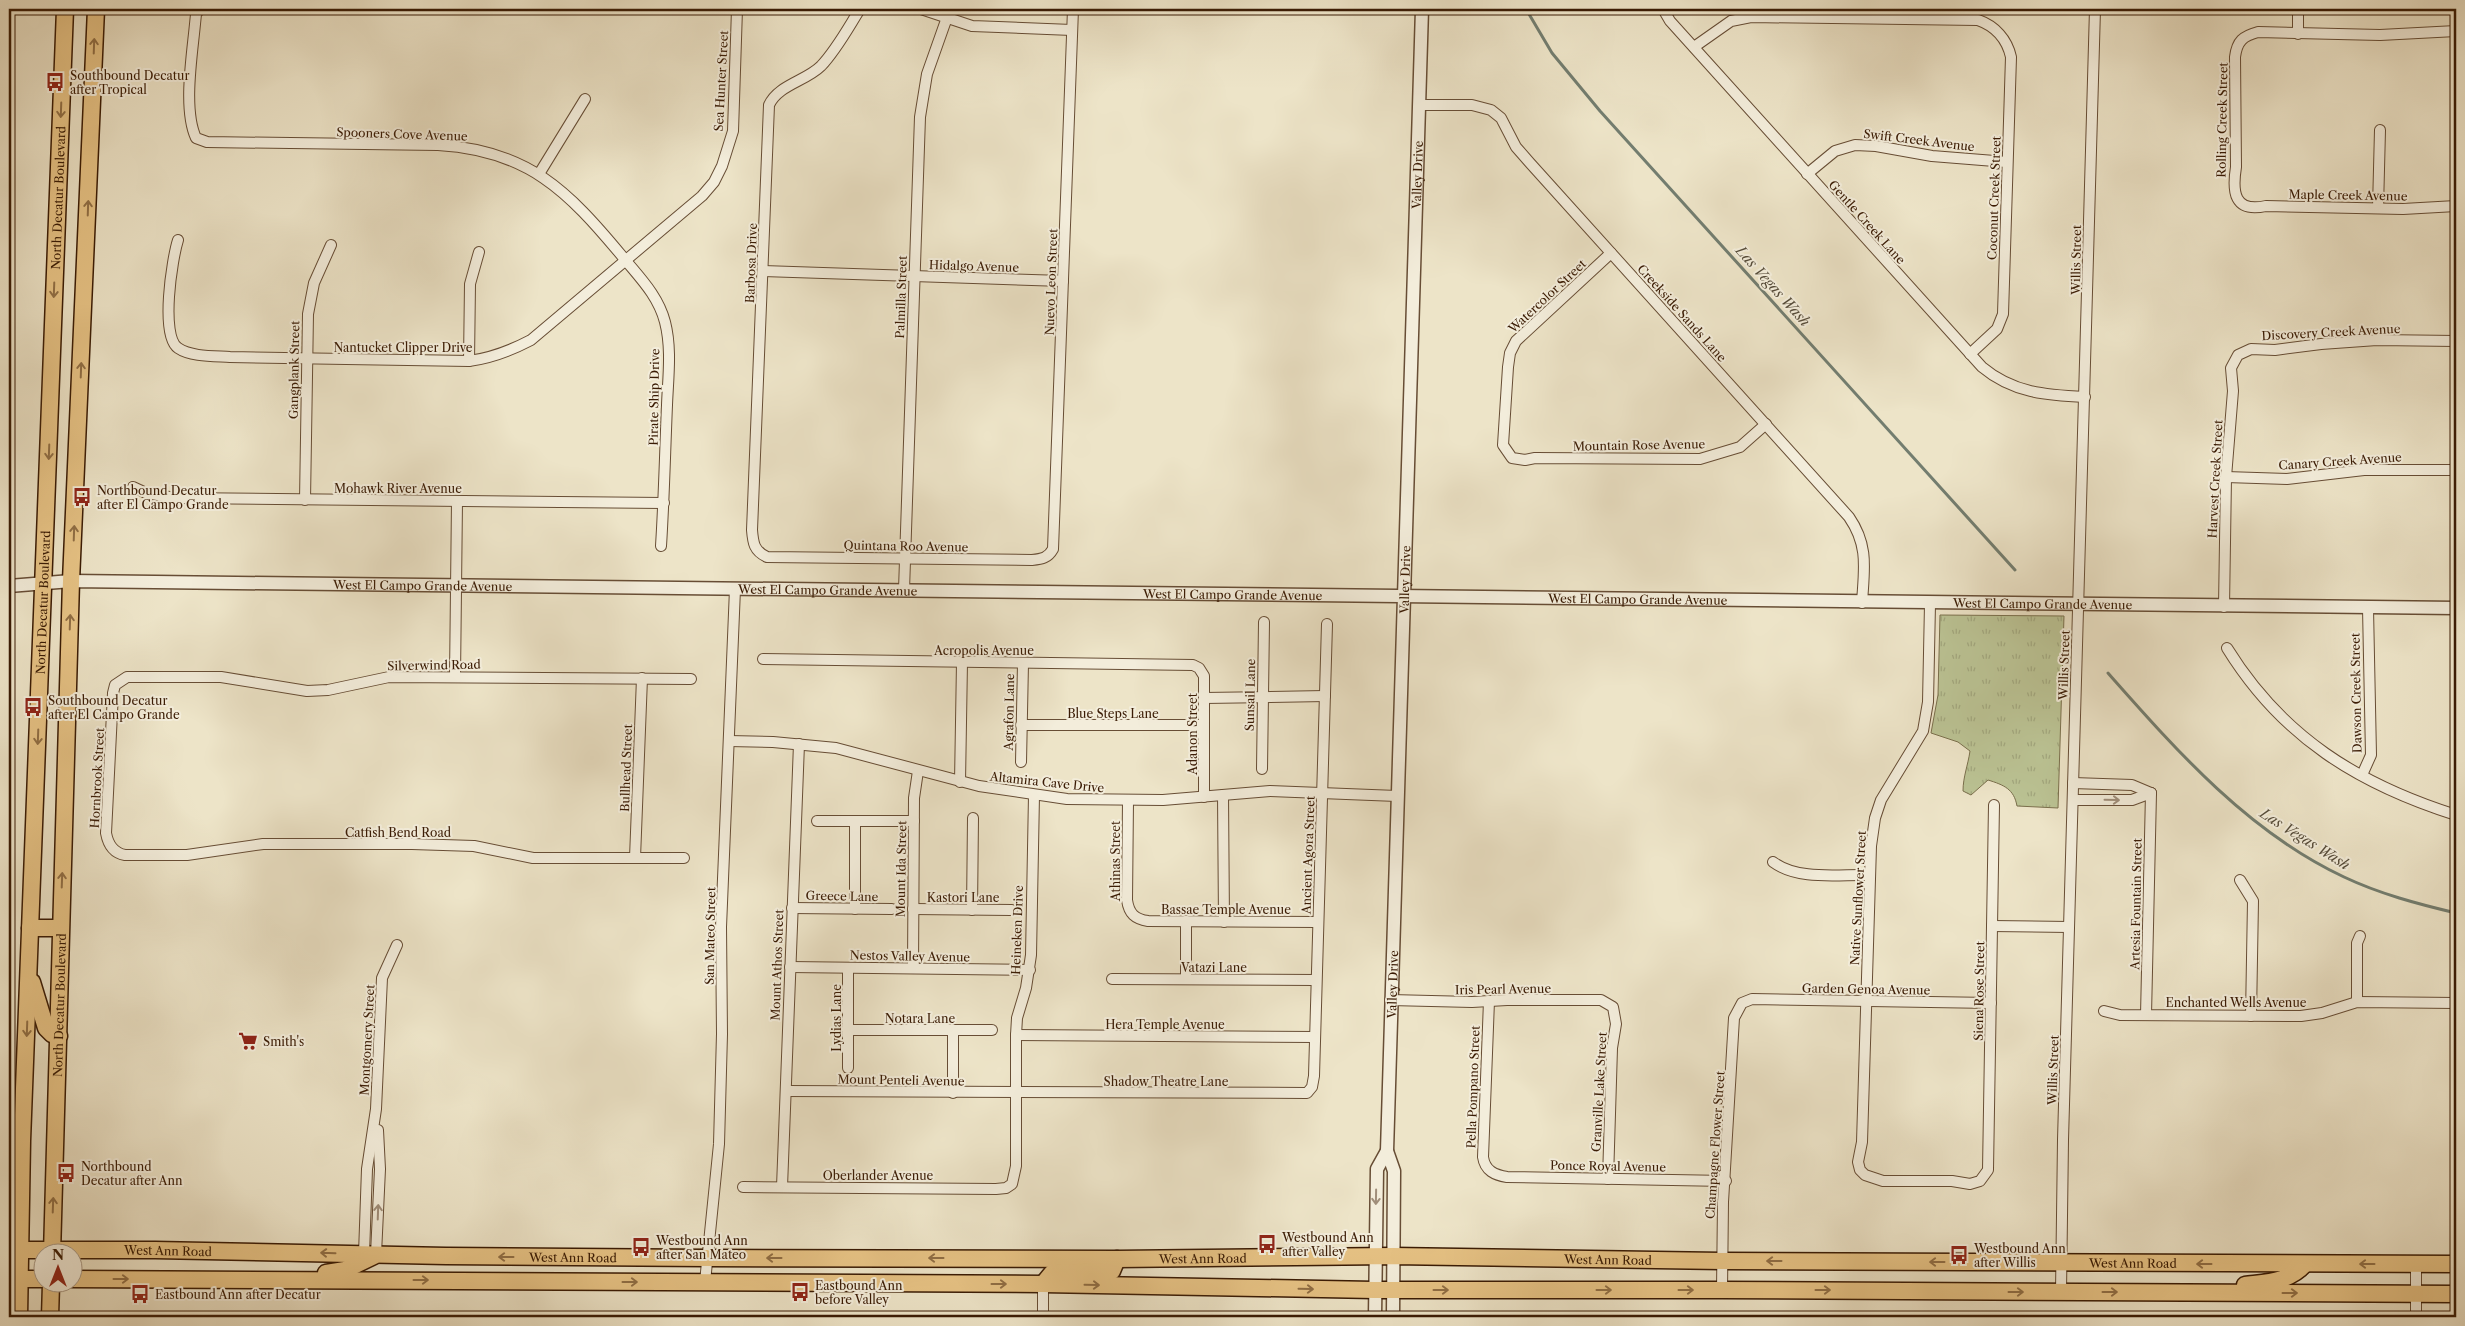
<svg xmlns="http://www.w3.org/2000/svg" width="2465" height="1326" font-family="'Libre Caslon Text',serif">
	<defs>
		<pattern id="park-tufts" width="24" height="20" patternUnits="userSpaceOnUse" patternTransform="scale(1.25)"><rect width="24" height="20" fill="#bbc394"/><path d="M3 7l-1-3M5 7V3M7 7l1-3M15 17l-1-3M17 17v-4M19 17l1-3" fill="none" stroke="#a2a77e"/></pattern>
	</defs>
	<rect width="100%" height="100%" fill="#ede4c8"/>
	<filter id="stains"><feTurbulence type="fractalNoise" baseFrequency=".004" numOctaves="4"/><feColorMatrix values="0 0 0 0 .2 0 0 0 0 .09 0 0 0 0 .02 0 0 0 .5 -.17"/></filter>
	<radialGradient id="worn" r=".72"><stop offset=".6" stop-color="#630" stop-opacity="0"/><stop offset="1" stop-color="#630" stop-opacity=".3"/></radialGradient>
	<!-- park -->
	<path fill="url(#park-tufts)" stroke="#7a6f4c" d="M1940 615 2064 616 2058 808 2017 806C2014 789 2004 785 1988 780L1971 795 1963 791C1963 777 1968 765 1970 751L1958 742 1931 733 1938 695Z"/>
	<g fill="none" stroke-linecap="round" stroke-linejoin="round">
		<!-- stream -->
		<g stroke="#737d6f" stroke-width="3">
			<path d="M1526 9 1552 53 1600 111 2015 570"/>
			<path d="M2108 673C2177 751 2248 832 2344 877 2380 894 2418 904 2456 913"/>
		</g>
		<!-- minor casing -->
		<g stroke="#674d35" stroke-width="12">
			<g id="minor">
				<path d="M200 9 196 14 195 24C192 56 183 110 196 138L207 142 438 145C528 150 568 191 622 256 639 277 658 295 665 322 672 349 668 378 667 405 665 452 664 499 661 546"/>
				<path d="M860 9C848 28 837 49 821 66 806 81 778 85 769 105L752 530C753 543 754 551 767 557L1032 560C1042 559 1048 558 1053 549L1073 9"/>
				<path d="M921 9 972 26 1072 30"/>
				<path d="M1663 9 1670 21 1982 367C2013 393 2046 395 2085 397"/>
				<path d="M2456 31 2380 35 2258 32C2243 36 2237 41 2235 57L2236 167C2232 192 2234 213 2266 206L2403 209 2456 206"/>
				<path d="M2298 34V9"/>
				<path d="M1694 47 1731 21 1751 17 1978 20C1995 26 2007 39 2011 57L2003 314 1997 329 1970 354"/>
				<path d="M1419 105H1472L1491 110 1501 118 1516 147 1530 163 1849 517C1869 546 1864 569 1862 603"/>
				<path d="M539 174 585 99"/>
				<path d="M1807 174 1835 151 1855 145 1876 146 1932 156 2007 162"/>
				<path d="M2378 208 2380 130"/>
				<path d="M178 240C172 259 160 336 178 348 191 357 215 356 230 357L469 361C492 358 510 351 531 340L702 196 714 182 722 166 733 131 737 9"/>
				<path d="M1611 253 1516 341 1510 353 1508 367 1503 445 1512 458 1525 460 1535 458 1700 459 1740 447 1766 424"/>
				<path d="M763 271 1063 281"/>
				<path d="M469 361 470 284 479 252"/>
				<path d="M2226 477 2287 479 2364 470H2456"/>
				<path d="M133 487 146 493 175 498 664 503"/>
				<path d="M305 500 308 314 314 283 331 245"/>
				<path d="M904 590 920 117 927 74 950 9"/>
				<path d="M1930 604 1928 702 1923 731 1881 800 1875 818 1871 846 1862 1142 1858 1162 1860 1170 1865 1175 1883 1181H1952L1970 1184 1980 1181 1988 1170 1994 805"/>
				<path d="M2224 607 2226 477 2233 391 2231 368 2238 355 2251 349 2275 350 2321 344 2377 340 2456 341"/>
				<path d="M2227 648C2282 737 2358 784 2456 815"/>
				<path d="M763 659 1193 665 1199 668 1204 676V797"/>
				<path d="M455 677 457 501"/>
				<path d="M1204 698 1325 696"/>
				<path d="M1021 725H1204"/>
				<path d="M729 741 773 742 836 748 979 786 1067 799 1163 800 1270 791 1397 796"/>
				<path d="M1021 762 1023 663"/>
				<path d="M1262 769 1264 622"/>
				<path d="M2362 775 2371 755 2368 608"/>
				<path d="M960 782 962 662"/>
				<path d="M2073 783 2132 785 2151 793"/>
				<path d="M1223 795 1224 922"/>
				<path d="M2073 800H2132L2151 793"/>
				<path d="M1128 801 1127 900C1129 914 1135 919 1148 921L1318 922"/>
				<path d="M817 821H914"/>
				<path d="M635 858 642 678"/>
				<path d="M684 858H533L474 846 412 844H263L187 855H125C113 853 108 844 106 833L113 693 115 685 127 677H221L307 691 328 690 389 677 691 679"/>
				<path d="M1773 862C1799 881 1839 874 1870 875"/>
				<path d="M2240 880 2253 901 2251 1016"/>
				<path d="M792 908 892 909"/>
				<path d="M855 909V821"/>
				<path d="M913 909 1012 910"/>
				<path d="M972 910 973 818"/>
				<path d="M1186 921V979"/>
				<path d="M1992 926 2069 927"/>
				<path d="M790 967 1030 970"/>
				<path d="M913 968 914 798 918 771"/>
				<path d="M1112 979 1316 980"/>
				<path d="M1390 1000 1472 1002 1507 1000H1601L1613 1007 1616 1024 1612 1048 1608 1179"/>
				<path d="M1489 1001 1483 1157C1485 1171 1495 1175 1507 1177L1726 1181"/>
				<path d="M2357 1002V943L2360 936"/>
				<path d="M2104 1011 2120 1015 2301 1016 2322 1013 2357 1002 2456 1003"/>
				<path d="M2146 1015 2151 793"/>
				<path d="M848 1030H992"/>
				<path d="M953 1030V1093"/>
				<path d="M1016 1035 1315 1037"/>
				<path d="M848 1068V968"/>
				<path d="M786 1091 1307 1093 1312 1087 1314 1076 1327 624"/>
				<path d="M743 1187 996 1189 1006 1188 1012 1184 1016 1166V1035L1017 1018 1026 988 1031 955 1034 795"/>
				<path d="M782 1187 799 744"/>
				<path d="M364 1254 367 1169 376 1109 382 978 397 945"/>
				<path d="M376 1254 380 1169 378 1130"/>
				<path d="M2416 1264V1317"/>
				<path d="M705 1282 719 1144 722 1034 721 927 735 589"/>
				<path d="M1043 1284V1317"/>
				<path d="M1722 1290 1723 1202 1734 1018 1742 1003 1752 999 1991 1003"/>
				<path d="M2061 1292 2063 1140 2095 9"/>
			</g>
		</g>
		<!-- tertiary casing -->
		<g stroke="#674d35" stroke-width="15">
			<g id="tertiary">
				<path id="s1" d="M9 586 71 581 155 582 2456 608"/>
				<path d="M1375 1317 1377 1169 1387 1151"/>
				<path id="s2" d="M1393 1317 1394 1171 1387 1151 1422 9"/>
			</g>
		</g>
		<!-- primary casing -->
		<g stroke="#3a1b04" stroke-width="19">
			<g id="primary">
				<path d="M30 928H60"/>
				<path d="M32 982 46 1028 52 1034 59 1036"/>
				<path id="s3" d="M9 1250H155L446 1256 707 1258 1117 1259 1393 1256 1722 1261 2456 1264"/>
				<path id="s4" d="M52 1254 71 581 96 9"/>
				<path d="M326 1273 345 1270 374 1256"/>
				<path d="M9 1279H42"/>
				<path d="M72 1279 1043 1284 1374 1290H1722L2456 1294"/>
				<path d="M1043 1284 1052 1273 1112 1271 1117 1259"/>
				<path d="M2245 1285C2268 1282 2289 1282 2305 1264"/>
				<path id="s5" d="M19 1317 22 1141 65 9"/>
				<path d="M50 1317 51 1284"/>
			</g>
		</g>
		<!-- minor -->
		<use href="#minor" stroke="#f3eddb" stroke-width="10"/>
		<!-- tertiary -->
		<use href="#tertiary" stroke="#f3eddb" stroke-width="12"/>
		<!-- primary -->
		<use href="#primary" stroke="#e6c284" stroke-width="16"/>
	</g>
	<!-- one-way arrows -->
	<defs><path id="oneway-shaft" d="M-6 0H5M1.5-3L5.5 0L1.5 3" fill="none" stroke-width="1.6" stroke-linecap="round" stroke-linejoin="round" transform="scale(1.25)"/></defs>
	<g stroke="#906e44">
		<use href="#oneway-shaft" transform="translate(94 46) rotate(-88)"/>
		<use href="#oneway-shaft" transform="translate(61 110) rotate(92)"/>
		<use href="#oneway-shaft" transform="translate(88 208) rotate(-88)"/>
		<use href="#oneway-shaft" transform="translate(54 290) rotate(92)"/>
		<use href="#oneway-shaft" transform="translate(81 370) rotate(-88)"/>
		<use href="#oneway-shaft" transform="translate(49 452) rotate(92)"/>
		<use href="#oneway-shaft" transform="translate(74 533) rotate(-88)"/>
		<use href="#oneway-shaft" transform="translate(70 622) rotate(-88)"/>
		<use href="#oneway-shaft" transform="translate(38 737) rotate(92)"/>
		<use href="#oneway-shaft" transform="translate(62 880) rotate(-88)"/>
		<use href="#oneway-shaft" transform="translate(27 1029) rotate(92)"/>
		<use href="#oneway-shaft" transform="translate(53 1205) rotate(-88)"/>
		<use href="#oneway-shaft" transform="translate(328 1253) rotate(-178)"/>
		<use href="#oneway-shaft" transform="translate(506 1257) rotate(-180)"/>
		<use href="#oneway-shaft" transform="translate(774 1258) rotate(-180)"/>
		<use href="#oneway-shaft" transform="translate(936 1258) rotate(180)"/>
		<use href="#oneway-shaft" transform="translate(1774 1261) rotate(-180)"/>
		<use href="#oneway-shaft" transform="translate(1937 1262) rotate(-180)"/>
		<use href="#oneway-shaft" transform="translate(2204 1264) rotate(-180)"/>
		<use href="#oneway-shaft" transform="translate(2367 1264) rotate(180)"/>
		<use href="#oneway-shaft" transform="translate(121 1279)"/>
		<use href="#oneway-shaft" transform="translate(421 1280)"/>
		<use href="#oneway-shaft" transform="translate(630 1282)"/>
		<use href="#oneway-shaft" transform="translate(999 1284)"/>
		<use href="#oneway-shaft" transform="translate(1092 1285) rotate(1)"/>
		<use href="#oneway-shaft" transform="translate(1306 1289) rotate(1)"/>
		<use href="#oneway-shaft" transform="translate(1441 1290)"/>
		<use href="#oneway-shaft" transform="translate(1604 1290)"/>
		<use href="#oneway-shaft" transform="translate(1686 1290)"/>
		<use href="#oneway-shaft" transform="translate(1823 1290)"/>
		<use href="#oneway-shaft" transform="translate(2016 1292)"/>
		<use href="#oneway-shaft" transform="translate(2110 1292)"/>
		<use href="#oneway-shaft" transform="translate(2290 1293)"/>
	</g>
	<g stroke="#a08e7a">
		<use href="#oneway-shaft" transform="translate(2112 800) rotate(1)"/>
		<use href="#oneway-shaft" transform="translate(1376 1197) rotate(91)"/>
		<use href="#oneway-shaft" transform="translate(378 1212) rotate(-88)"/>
	</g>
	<!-- icons -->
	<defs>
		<g id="bus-bare" transform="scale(1.5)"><path d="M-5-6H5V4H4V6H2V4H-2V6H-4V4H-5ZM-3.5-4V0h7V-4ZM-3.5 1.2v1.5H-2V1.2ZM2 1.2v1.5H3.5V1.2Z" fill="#8f2418" stroke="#f3eddb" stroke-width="2.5" paint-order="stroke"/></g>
		<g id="supermarket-bare" transform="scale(1.5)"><path d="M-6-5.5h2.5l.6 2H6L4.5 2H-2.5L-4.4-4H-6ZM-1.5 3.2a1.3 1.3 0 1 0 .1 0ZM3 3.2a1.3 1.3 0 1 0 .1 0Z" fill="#8f2418" stroke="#f3eddb" stroke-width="2.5" paint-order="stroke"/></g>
	</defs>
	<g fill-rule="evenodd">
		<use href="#bus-bare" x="55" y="82"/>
		<use href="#bus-bare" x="82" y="497"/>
		<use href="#bus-bare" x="33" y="707"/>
		<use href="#supermarket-bare" x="248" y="1041"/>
		<use href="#bus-bare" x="66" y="1173"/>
		<use href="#bus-bare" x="1267" y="1244"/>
		<use href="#bus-bare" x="641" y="1247"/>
		<use href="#bus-bare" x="1959" y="1255"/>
		<use href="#bus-bare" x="800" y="1292"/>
		<use href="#bus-bare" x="140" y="1294"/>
	</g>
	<g text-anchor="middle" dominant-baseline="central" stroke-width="4" stroke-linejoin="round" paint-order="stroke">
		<!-- poi labels -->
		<g font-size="12" fill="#3a1b04" stroke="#f3eddb" text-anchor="start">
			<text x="70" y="75">Southbound Decatur<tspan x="70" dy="14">after Tropical</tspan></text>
			<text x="97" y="490">Northbound Decatur<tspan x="97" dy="14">after El Campo Grande</tspan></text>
			<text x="48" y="700">Southbound Decatur<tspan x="48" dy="14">after El Campo Grande</tspan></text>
			<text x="263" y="1041">Smith's</text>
			<text x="81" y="1166">Northbound<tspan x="81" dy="14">Decatur after Ann</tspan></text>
			<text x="1282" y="1237">Westbound Ann<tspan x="1282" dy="14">after Valley</tspan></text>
			<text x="656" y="1240">Westbound Ann<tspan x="656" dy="14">after San Mateo</tspan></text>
			<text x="1974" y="1248">Westbound Ann<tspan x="1974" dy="14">after Willis</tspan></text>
			<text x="815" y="1285">Eastbound Ann<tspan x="815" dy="14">before Valley</tspan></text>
			<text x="155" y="1294">Eastbound Ann after Decatur</text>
		</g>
		<!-- street labels -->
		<g font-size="12" fill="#3a1b04" stroke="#f3eddb">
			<text transform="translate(721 81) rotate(-87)">Sea Hunter Street</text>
			<text transform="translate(2222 120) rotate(-89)">Rolling Creek Street</text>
			<text transform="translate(402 134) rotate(2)">Spooners Cove Avenue</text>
			<text transform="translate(1919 140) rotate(7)">Swift Creek Avenue</text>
			<text stroke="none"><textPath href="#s2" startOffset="1144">Valley Drive</textPath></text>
			<text transform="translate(2348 195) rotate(1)">Maple Creek Avenue</text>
			<text stroke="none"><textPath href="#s5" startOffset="1120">North Decatur Boulevard</textPath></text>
			<text transform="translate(1994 198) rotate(-88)">Coconut Creek Street</text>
			<text transform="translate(1867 222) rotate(48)">Gentle Creek Lane</text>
			<text transform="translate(2076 260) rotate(-89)">Willis Street</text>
			<text transform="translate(751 263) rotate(-88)">Barbosa Drive</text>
			<text transform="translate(974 266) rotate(2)">Hidalgo Avenue</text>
			<text transform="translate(1051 282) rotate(-88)">Nuevo Leon Street</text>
			<text transform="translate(1547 296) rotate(-43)">Watercolor Street</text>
			<text transform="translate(901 297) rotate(-88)">Palmilla Street</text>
			<text transform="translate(1682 313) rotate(48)">Creekside Sands Lane</text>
			<text transform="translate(2331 332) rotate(-3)">Discovery Creek Avenue</text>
			<text x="403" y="347">Nantucket Clipper Drive</text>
			<text transform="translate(294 370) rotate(-89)">Gangplank Street</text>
			<text transform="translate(654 397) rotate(-89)">Pirate Ship Drive</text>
			<text transform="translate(1639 445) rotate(-1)">Mountain Rose Avenue</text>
			<text transform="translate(2340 461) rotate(-4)">Canary Creek Avenue</text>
			<text transform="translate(2215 479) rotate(-87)">Harvest Creek Street</text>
			<text x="398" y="488">Mohawk River Avenue</text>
			<text transform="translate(906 546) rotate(1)">Quintana Roo Avenue</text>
			<text stroke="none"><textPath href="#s2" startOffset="739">Valley Drive</textPath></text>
			<text stroke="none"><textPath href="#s1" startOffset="414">West El Campo Grande Avenue</textPath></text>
			<text stroke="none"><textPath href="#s1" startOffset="819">West El Campo Grande Avenue</textPath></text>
			<text stroke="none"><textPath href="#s1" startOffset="1224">West El Campo Grande Avenue</textPath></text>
			<text stroke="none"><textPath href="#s1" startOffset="1629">West El Campo Grande Avenue</textPath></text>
			<text stroke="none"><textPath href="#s5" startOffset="715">North Decatur Boulevard</textPath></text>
			<text stroke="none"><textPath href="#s1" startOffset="2034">West El Campo Grande Avenue</textPath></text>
			<text x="984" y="650">Acropolis Avenue</text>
			<text transform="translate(434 665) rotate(-1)">Silverwind Road</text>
			<text transform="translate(2064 665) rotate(-88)">Willis Street</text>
			<text transform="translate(2356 693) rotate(-91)">Dawson Creek Street</text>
			<text transform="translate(1250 695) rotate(-89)">Sunsail Lane</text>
			<text transform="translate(1009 712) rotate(-89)">Agrafon Lane</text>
			<text x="1113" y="713">Blue Steps Lane</text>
			<text transform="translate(1192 734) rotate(-90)">Adanon Street</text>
			<text transform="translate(626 768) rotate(-88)">Bullhead Street</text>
			<text transform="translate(97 778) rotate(-87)">Hornbrook Street</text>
			<text transform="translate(1047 782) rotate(6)">Altamira Cave Drive</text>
			<text x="398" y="832">Catfish Bend Road</text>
			<text transform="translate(1308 855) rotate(-88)">Ancient Agora Street</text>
			<text transform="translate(1115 861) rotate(-90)">Athinas Street</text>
			<text transform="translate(901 869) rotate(-89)">Mount Ida Street</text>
			<text transform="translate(842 896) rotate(1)">Greece Lane</text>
			<text x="963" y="897">Kastori Lane</text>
			<text transform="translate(1858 898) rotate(-87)">Native Sunflower Street</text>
			<text transform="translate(2136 904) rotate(-89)">Artesia Fountain Street</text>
			<text x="1226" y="909">Bassae Temple Avenue</text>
			<text transform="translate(1017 930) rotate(-88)">Heineken Drive</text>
			<text transform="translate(710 936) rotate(-89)">San Mateo Street</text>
			<text transform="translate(910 956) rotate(1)">Nestos Valley Avenue</text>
			<text transform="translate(777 965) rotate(-88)">Mount Athos Street</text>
			<text x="1214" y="967">Vatazi Lane</text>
			<text stroke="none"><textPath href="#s2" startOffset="334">Valley Drive</textPath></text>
			<text transform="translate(1503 989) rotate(-1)">Iris Pearl Avenue</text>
			<text transform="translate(1866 989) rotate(1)">Garden Genoa Avenue</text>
			<text transform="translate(1979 991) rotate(-89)">Siena Rose Street</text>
			<text x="2236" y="1002">Enchanted Wells Avenue</text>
			<text stroke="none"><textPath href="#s4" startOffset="249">North Decatur Boulevard</textPath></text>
			<text transform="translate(836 1018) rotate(-90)">Lydias Lane</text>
			<text x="920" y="1018">Notara Lane</text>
			<text x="1165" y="1024">Hera Temple Avenue</text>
			<text transform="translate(367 1040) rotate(-87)">Montgomery Street</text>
			<text transform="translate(2053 1070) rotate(-88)">Willis Street</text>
			<text transform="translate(901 1080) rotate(1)">Mount Penteli Avenue</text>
			<text x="1166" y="1081">Shadow Theatre Lane</text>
			<text transform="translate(1473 1087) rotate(-88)">Pella Pompano Street</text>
			<text transform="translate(1599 1092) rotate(-87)">Granville Lake Street</text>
			<text transform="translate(1715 1145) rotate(-86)">Champagne Flower Street</text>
			<text transform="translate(1608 1166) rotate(1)">Ponce Royal Avenue</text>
			<text x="878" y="1175">Oberlander Avenue</text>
			<text stroke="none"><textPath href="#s3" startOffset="159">West Ann Road</textPath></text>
			<text stroke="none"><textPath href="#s3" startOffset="564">West Ann Road</textPath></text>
			<text stroke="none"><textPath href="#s3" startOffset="1194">West Ann Road</textPath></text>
			<text stroke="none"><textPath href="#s3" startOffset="1599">West Ann Road</textPath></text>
			<text stroke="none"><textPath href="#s3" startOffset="2124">West Ann Road</textPath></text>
		</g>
		<!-- water labels -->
		<g font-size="14" font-style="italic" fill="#564c3a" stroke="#f3eddb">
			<text transform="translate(1773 286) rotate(48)">Las Vegas Wash</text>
			<text transform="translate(2305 839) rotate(32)">Las Vegas Wash</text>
		</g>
	</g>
	<!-- margin -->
	<rect width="2465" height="1326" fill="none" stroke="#ede4c8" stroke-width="30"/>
	<rect x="10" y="10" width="2445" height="1306" fill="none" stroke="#3a1b04" stroke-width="2.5"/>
	<rect x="15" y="15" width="2435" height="1296" fill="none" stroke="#3a1b04"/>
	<!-- north arrow -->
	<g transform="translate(58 1268)"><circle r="24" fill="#f3eddb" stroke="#a99985"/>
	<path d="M0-4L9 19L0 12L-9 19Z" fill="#8f2418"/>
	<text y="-8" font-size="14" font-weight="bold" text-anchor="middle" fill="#3a1b04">N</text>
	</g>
	<rect width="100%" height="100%" filter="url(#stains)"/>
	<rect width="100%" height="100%" fill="url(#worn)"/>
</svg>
